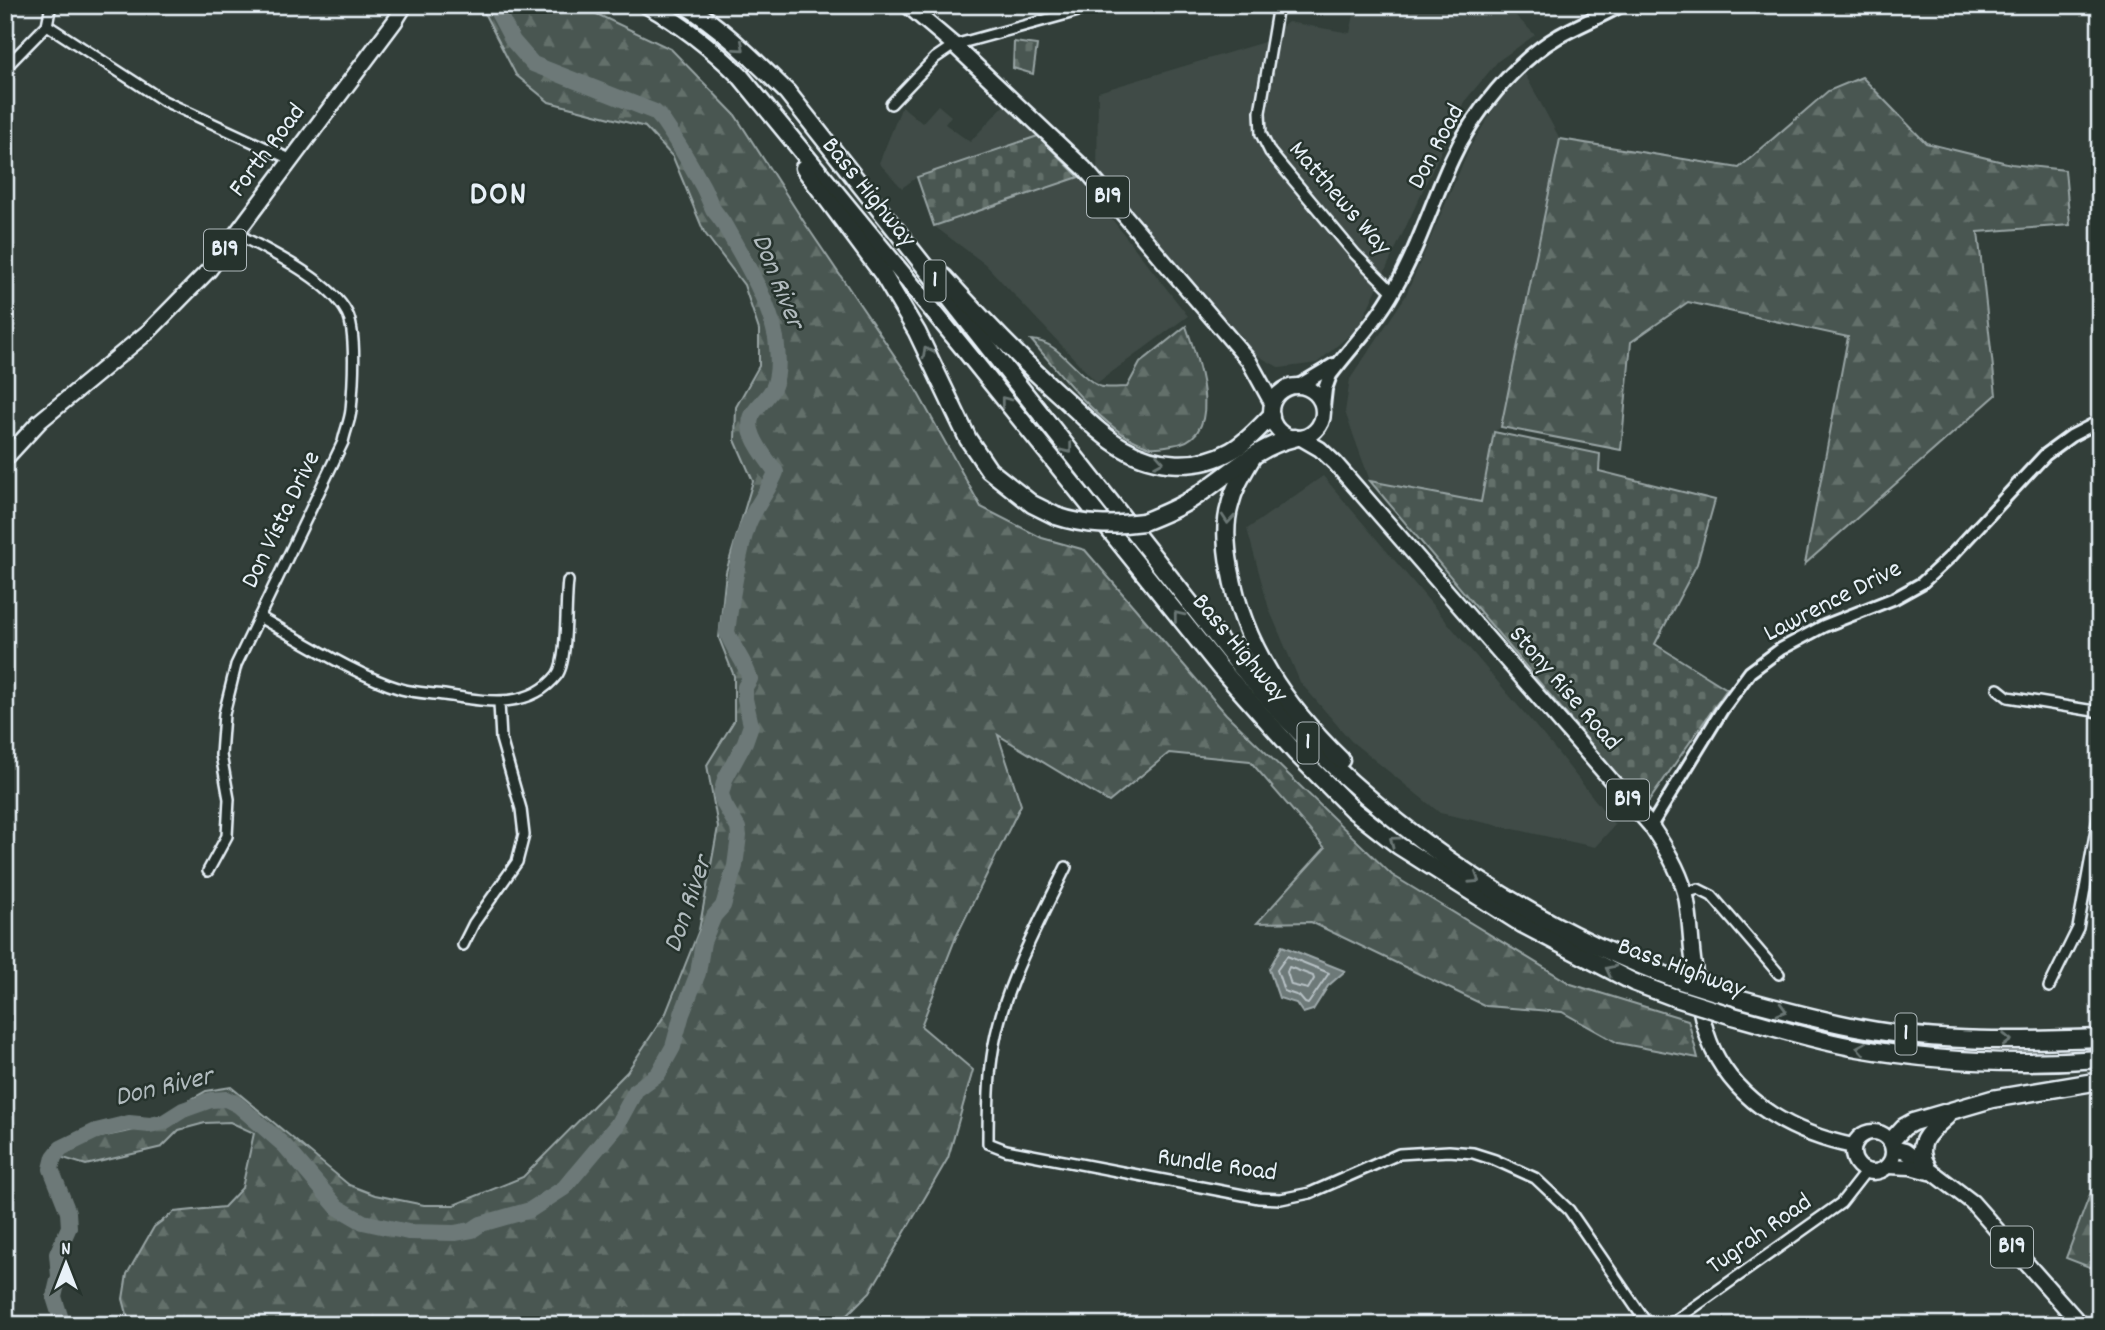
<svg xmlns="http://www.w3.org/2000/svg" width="2105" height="1330" font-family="Dekko,sans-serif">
	<defs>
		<pattern id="forest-firs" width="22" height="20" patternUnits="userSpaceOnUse" patternTransform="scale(1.75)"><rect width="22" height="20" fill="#495651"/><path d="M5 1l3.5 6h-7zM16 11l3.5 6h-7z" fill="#636f6b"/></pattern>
		<pattern id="cemetery-stones" width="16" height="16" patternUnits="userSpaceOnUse" patternTransform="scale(1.75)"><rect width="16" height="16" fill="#495651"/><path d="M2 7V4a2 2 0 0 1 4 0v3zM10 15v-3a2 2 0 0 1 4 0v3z" fill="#636f6b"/></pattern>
	</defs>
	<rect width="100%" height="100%" fill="#323e39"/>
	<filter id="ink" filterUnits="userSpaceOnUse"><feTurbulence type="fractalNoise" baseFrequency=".0143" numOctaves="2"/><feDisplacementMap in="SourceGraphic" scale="14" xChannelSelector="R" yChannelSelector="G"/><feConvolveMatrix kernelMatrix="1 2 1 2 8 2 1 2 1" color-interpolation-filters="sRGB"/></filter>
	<g filter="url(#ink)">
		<!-- built -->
		<g fill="#3f4b46">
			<path d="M1356 5H1498L1507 7 1535 35 1498 61 1464 102 1359 327 1317 363 1280 368 1251 352 1097 178 1098 92 1264 42 1288 22 1350 33Z"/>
			<path d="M1525 74 1560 139 1501 427 1494 432 1481 502 1370 481 1345 412 1350 379 1405 297 1470 147 1500 99Z"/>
			<path d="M1006 103 1038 136 917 177 902 188 879 163 902 106 922 123 938 105 951 116 945 124 970 142Z"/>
			<path d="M1079 177 1188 316 1097 383 985 264 934 226Z"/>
			<path d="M1323 476 1554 748 1615 825 1595 847 1440 813 1351 741 1300 682 1269 609 1247 529Z"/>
		</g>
		<!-- forest -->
		<g fill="url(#forest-firs)" stroke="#98a4a4" stroke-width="2">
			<path d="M480 5 582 7 671 49 735 115 806 225 909 377 981 507 1042 538 1085 550 1226 714 1392 875 1571 984 1688 1020 1698 1058 1618 1043 1562 1012 1486 1006 1311 922 1257 923 1325 848 1250 761 1169 753 1109 802 998 735 1021 805 956 937 921 1026 973 1070 948 1158 870 1292 837 1325H130L123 1299 127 1274 154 1227 174 1212 224 1207 242 1188 254 1133 230 1122 205 1123 179 1130 162 1147 86 1165 60 1157 86 1140 139 1129 206 1091 231 1087 349 1185 375 1195 424 1205H454L523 1177 627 1072 666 1013 699 930 718 827 707 765 734 721V676L719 638 726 572 753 481 735 440 736 407 759 366V330L744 285 704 232 673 157 645 127 549 102 516 75Z"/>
			<path d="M1862 77 1926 143 2011 164 2065 170 2070 225 1978 232 1996 395 1805 564 1848 337 1688 302 1631 342 1621 450 1501 427 1560 139 1739 168 1828 91Z"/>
			<path d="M1186 326C1197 359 1228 439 1172 445 1166 446 1157 448 1151 447 1140 444 1125 436 1117 430 1084 405 1058 371 1031 340 1060 341 1074 374 1099 386 1107 389 1119 387 1127 387L1140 363Z"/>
			<path d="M2100 1168V1271L2066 1258Z"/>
		</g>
		<!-- cemetery -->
		<g fill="url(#cemetery-stones)" stroke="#98a4a4" stroke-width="2">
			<path d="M1014 42 1037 45 1033 74 1013 68Z"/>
			<path d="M1038 136 1079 177 934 226 917 177Z"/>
			<path d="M1494 432 1600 454 1599 471 1715 500 1697 564 1655 644 1727 689 1649 801 1641 803 1370 481 1481 502Z"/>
		</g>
		<!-- water -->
		<path fill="#6d7978" stroke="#9ea9ab" stroke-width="2" d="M1282 946 1345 971 1328 986 1313 1010 1303 1013 1296 1003 1279 998 1269 969Z"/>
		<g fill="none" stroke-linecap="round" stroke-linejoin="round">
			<!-- shore -->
			<g stroke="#b7c1c5" stroke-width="2">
				<path d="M1287 956 1329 973 1308 1004 1305 1003 1299 996 1284 991 1277 970Z"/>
				<path d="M1289 967 1313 976 1314 979 1308 989 1291 985 1287 972Z"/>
			</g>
			<!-- river -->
			<path stroke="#6d7978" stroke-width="16" d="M58 1325 60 1316 54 1297 59 1276 57 1254 69 1227 68 1212 51 1169 54 1157 61 1148 96 1131 129 1123 150 1125 164 1122 183 1110 211 1100 226 1099 238 1105 285 1146 337 1207 363 1222 408 1232 455 1233 472 1230 481 1224 530 1210 564 1188 617 1125 636 1090 658 1074 673 1047 682 1014 698 973 703 942 714 916 723 906 735 866 739 836 738 828 724 804 721 794 725 779 745 742 751 725 745 699V687L750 679C745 661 733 649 727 632 731 602 738 553 748 525 755 506 769 491 776 472 768 461 758 449 753 436 742 411 766 405 774 386 779 373 778 352 776 338 768 298 745 262 725 226 722 220 717 215 713 209 709 201 706 192 702 185 690 163 677 141 663 121L655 112 533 64 513 41 494 5"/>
			<!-- minor casing -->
			<g stroke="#e8f1f8" stroke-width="14">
				<g id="minor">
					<path d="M1278 5 1260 112 1261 134 1270 152 1355 254 1393 292"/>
					<path d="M47 25 164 101 292 160"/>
					<path d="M5 68 47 25 51 5"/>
					<path d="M891 104 935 58 954 45 1100 5"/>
					<path d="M259 617C301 640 357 676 401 689 415 693 430 693 444 695 483 701 529 711 557 675 568 661 565 602 568 581"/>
					<path d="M1998 689 2008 697 2100 712"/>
					<path d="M1066 867C1037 927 1001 990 992 1057 988 1085 988 1115 988 1143L1006 1150 1259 1198 1281 1199 1310 1193 1399 1154 1449 1151 1473 1153 1495 1160 1535 1178 1569 1210 1648 1325"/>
					<path d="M208 871 227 836 229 799 221 755 224 714 236 665 343 442C345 431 350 421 351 410 353 388 357 332 347 313 330 280 269 251 237 234"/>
					<path d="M1685 893 1698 889 1712 896 1779 974"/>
					<path d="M463 945 474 923 517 862 524 835 521 809 501 739 499 703"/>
					<path d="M2049 987 2078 928 2100 807"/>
					<path d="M1669 1325 1841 1203 1866 1171"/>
				</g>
			</g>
			<!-- tertiary casing -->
			<g stroke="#e8f1f8" stroke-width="16">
				<path id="tertiary" d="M1651 826 1722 710 1750 672 1781 649 1824 626 1895 598 1922 583 1951 556 2045 455 2071 436 2100 421"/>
			</g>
			<!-- secondary casing -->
			<g stroke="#e8f1f8" stroke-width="18">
				<g id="secondary">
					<path d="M1299 386 1334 365"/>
					<path d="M1323 407 1325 389 1330 375C1351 347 1377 321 1394 290 1418 249 1432 202 1452 159 1472 114 1516 61 1559 36 1579 25 1601 16 1621 5"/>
				</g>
			</g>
			<!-- primary casing -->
			<g stroke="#e8f1f8" stroke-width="19">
				<g id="primary">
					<path d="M907 5 954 45 1084 168 1249 361 1272 403"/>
					<circle cx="1297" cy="412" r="26"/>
					<path d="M1301 438 1320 449 1335 463 1651 826C1665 847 1678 868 1685 892 1691 916 1690 942 1694 966 1698 994 1701 1024 1713 1050 1740 1105 1795 1134 1853 1146"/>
					<path d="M5 459 40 421 149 331 209 270 395 21 405 5"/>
					<circle cx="1873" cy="1152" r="20"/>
					<path d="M1893 1148 1905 1151 1972 1202 2081 1325"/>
					<path d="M1888 1166 1911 1167 1929 1172"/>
				</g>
			</g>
			<!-- motorway casing -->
			<g stroke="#e8f1f8" stroke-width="21">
				<g id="motorway">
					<path d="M647 5C682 24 713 49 741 77L965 350 1221 669 1295 752 1353 810 1399 846 1522 924 1633 982 1673 997"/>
					<path d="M685 5C724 29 755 61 787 92L1239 665C1359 810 1504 916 1681 981"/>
					<path d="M804 168 882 273 917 332 968 439 989 470 1032 504 1056 516"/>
					<path d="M944 277C981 318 1020 359 1061 396 1080 413 1100 435 1123 448 1155 467 1197 470 1231 451 1246 443 1258 429 1271 416"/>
					<path d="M1253 456C1244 472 1234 487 1230 505 1224 525 1226 548 1230 569 1243 646 1286 706 1341 760"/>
					<path d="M1143 522C1161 515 1176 509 1192 499 1225 478 1255 447 1294 438"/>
					<path d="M1716 992C1764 1005 1812 1019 1861 1028 1939 1043 2020 1041 2100 1038"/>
					<path d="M1733 1016C1774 1027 1816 1041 1858 1048 1937 1062 2020 1065 2100 1059"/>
					<path d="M1891 1141 1904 1127 1913 1122 1992 1099 2100 1081"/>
					<path d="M1927 1166C1913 1144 1930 1131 1946 1117"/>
				</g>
			</g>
			<!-- minor -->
			<use href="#minor" stroke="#26332d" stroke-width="9"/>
			<!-- tertiary -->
			<use href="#tertiary" stroke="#26332d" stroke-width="10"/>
			<!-- secondary -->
			<use href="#secondary" stroke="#26332d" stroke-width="12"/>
			<!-- primary -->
			<use href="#primary" stroke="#26332d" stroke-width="14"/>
			<!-- motorway -->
			<use href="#motorway" stroke="#26332d" stroke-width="16"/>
			<!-- motorway-bridge casing -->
			<g stroke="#e8f1f8" stroke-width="21" stroke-linecap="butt">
				<g id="motorway-bridge">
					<path d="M1056 516C1086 526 1112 526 1143 522"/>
					<path d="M1681 981 1716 992"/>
					<path d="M1673 997 1733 1016"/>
				</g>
			</g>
			<!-- motorway-bridge -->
			<use href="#motorway-bridge" stroke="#26332d" stroke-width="16"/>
		</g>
		<!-- one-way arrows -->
		<defs><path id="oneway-chevron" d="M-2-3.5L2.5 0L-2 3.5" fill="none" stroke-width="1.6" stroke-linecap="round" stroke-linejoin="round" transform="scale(1.75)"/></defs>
		<g stroke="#6a7674">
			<use href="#oneway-chevron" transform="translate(740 47) rotate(41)"/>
			<use href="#oneway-chevron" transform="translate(927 352) rotate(-117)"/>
			<use href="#oneway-chevron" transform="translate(1005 401) rotate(-128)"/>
			<use href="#oneway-chevron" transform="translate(1068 449) rotate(52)"/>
			<use href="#oneway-chevron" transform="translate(1159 461) rotate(10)"/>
			<use href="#oneway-chevron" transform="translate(1228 519) rotate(95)"/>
			<use href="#oneway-chevron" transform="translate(1178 616) rotate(-129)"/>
			<use href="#oneway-chevron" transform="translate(1394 841) rotate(-143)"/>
			<use href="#oneway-chevron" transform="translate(1475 879) rotate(33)"/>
			<use href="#oneway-chevron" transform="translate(1610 970) rotate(-153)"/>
			<use href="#oneway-chevron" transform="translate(1782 1010) rotate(15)"/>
			<use href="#oneway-chevron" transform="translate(2007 1040) rotate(1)"/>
			<use href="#oneway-chevron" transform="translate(1861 1048) rotate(-170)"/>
		</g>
	</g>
	<g text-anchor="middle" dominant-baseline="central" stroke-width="5" stroke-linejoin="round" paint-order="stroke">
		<!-- shield labels -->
		<g fill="#26332d" stroke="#aeb8bb" stroke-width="2">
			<rect x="1087" y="176.5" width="42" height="41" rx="5"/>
			<rect x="204" y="229.5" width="42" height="41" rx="5"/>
			<rect x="924.5" y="260.5" width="21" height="41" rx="5"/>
			<rect x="1297.5" y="722.5" width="21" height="41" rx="5"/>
			<rect x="1607" y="779.5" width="42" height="41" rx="5"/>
			<rect x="1895.5" y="1013.5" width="21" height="41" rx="5"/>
			<rect x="1991" y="1226.5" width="42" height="41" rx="5"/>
		</g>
		<g font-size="24" font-weight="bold" fill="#e8f1f8">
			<text x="1108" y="197">B19</text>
			<text x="225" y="250">B19</text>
			<text x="935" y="281">1</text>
			<text x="1308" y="743">1</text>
			<text x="1628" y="800">B19</text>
			<text x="1906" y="1034">1</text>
			<text x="2012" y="1247">B19</text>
		</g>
		<!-- street labels -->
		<g font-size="26" fill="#e8f1f8" stroke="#26332d">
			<text transform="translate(1437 147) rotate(-62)">Don Road</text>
			<text transform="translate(268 151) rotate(-53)">Forth Road</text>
			<text transform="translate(868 193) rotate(51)">Bass Highway</text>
			<text transform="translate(1339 199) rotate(49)">Matthews Way</text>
			<text transform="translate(282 520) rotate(-64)">Don Vista Drive</text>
			<text transform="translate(1833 602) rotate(-27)">Lawrence Drive</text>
			<text transform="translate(1239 649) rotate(50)">Bass Highway</text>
			<text transform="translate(1564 689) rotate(49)">Stony Rise Road</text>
			<text transform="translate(1681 969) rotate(20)">Bass Highway</text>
			<text transform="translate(1217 1166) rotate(8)">Rundle Road</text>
			<text transform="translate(1760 1235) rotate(-35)">Tugrah Road</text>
		</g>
		<!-- water labels -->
		<g font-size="28" font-style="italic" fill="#b1bbbe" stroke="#26332d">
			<text transform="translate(776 282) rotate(68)">Don River</text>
			<text transform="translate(690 905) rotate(-71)">Don River</text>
			<text transform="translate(164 1089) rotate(-13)">Don River</text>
		</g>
		<!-- district labels -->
		<g font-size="33" font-weight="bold" letter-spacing="2" fill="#e8f1f8" stroke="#26332d">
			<text x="499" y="196">DON</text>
		</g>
	</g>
	<!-- margin -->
	<rect width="2105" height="1330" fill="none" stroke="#26332d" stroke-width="28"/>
	<rect x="14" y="14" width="2077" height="1302" fill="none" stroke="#e8f1f8" stroke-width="2.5" filter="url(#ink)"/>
	<!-- north arrow -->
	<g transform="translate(66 1264)" stroke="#26332d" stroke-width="5" paint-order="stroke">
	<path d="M0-5L12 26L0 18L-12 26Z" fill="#e8f1f8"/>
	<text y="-10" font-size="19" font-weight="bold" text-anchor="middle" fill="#e8f1f8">N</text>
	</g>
</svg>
